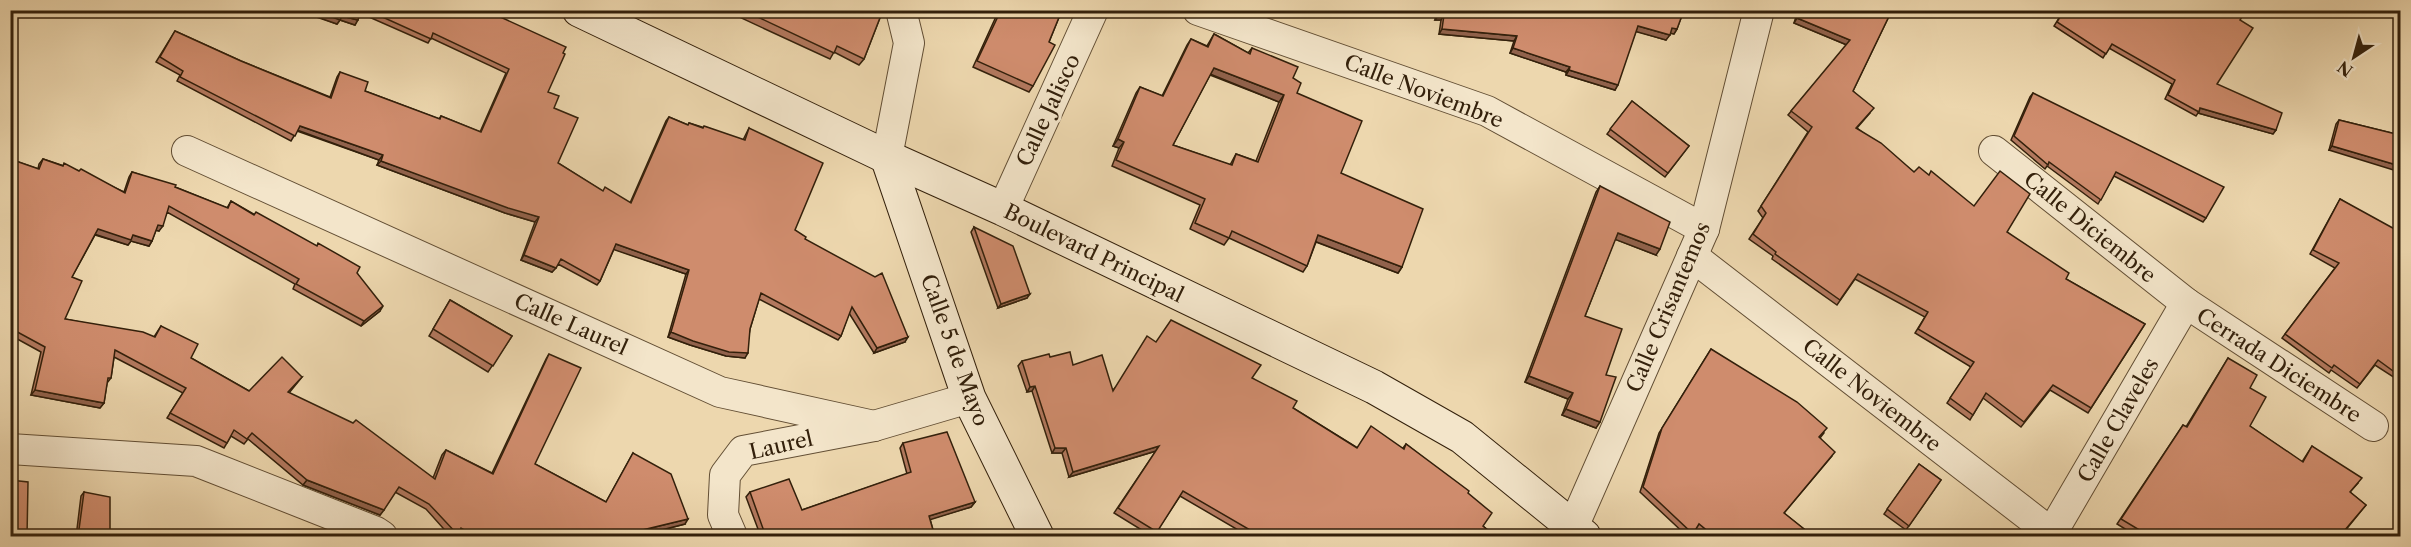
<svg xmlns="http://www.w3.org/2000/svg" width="2411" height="547" font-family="'Libre Caslon Text',serif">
	<rect width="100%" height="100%" fill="#edd7ae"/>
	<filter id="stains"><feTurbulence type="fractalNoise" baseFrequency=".00333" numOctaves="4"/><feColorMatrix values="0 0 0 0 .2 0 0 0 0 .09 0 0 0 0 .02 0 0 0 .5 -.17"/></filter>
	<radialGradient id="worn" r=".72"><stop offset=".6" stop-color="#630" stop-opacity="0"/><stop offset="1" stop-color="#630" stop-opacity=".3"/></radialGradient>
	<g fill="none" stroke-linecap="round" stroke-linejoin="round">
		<!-- street casing -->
		<g stroke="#624e34" stroke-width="32">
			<g id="street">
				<path d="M1198 10 1487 111 1704 229"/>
				<path d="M187 151 720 392 874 426"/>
				<path d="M1994 151 2186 303 2373 426"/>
				<path d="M887 157 909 43 901 10"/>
				<path d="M1003 209 1093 10"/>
				<path d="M1692 256 2055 536"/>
				<path d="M10 449 196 461 376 532 382 536"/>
				<path d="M1573 527 1704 229 1759 10"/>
				<path d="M732 536 723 515 725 475 743 451 874 426 969 398"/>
				<path d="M2050 536 2186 303"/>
			</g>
		</g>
		<!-- secondary casing -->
		<g stroke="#33200b" stroke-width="35">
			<g id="secondary">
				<path d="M579 10 887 157 1003 209 1374 387 1462 437 1584 536"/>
				<path d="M887 157 969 398 1037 536"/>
			</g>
		</g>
		<!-- street -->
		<use href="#street" stroke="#f3e5ca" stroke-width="30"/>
		<!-- secondary -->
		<use href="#secondary" stroke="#f3e5ca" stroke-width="33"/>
	</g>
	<!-- wall -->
	<g fill="#b2785e" stroke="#33200b" stroke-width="1.5" fill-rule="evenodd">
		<path d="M300 10H485L548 92 554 108 558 163 602 191 630 203 666 121 669 117 688 125 689 123 743 140 749 128 795 230 905 342 874 353 849 313 841 336 838 340 759 299 750 329 745 358 726 356 690 345 668 337 686 274 614 249 600 281 597 285 558 264 552 272 521 260 535 222 505 213 377 165 379 160 297 131 291 141 177 81 180 75 156 62 175 31 241 61 330 97 337 77 340 72 365 91 439 119 441 116 480 132 506 73 431 38 428 43 360 13 355 25 340 20 337 24Z"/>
		<path d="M740 10H883L864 59 859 65 834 52 830 59 737 16Z"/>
		<path d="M999 10H1062L1049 42 1033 86 1029 92 973 67Z"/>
		<path d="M1436 10H1684L1677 29 1674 34 1670 33 1666 40 1636 31 1615 90 1566 75V72L1510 53 1514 41 1439 34 1441 20H1435Z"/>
		<path d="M1798 10H1892L1853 91 1870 113 1857 128 1914 172 1929 175 2007 232 2066 279 2145 324 2088 413 2050 390 2021 427 1983 398 1970 420 1947 403 1971 367 1915 333 1925 317 1855 279 1837 305 1772 259 1773 256 1749 239 1763 218 1758 211 1808 132 1788 115 1847 45 1794 23Z"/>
		<path d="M2064 10 2240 20 2217 84 2276 130 2273 134 2198 113 2196 116 2165 99 2172 84 2109 48 2103 58 2054 26Z"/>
		<path d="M1214 34 1248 53 1252 48 1293 78 1297 93 1341 173 1402 267 1398 273 1316 242 1307 266 1303 272 1229 238 1224 245 1190 229 1200 205 1112 166 1119 148 1113 146 1136 93 1140 87 1162 96 1187 45 1191 39 1207 46ZM1210 75 1279 102 1256 161 1236 154 1230 165 1173 145Z"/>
		<path d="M2033 93 2206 218 2203 222 2114 176 2098 204 2047 166 2045 169 2011 140 2030 97Z"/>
		<path d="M1632 101 1689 146 1665 177 1607 134Z"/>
		<path d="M2339 120 2400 135 2329 150 2336 124Z"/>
		<path d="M10 159 38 169 39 164 43 159 79 171 124 192 129 177 132 172 175 187 227 208 231 201 357 273 380 311 361 326 293 289 295 284 167 212 159 231 156 230 152 241 149 246 131 241 128 245 95 235 72 277 65 319 154 337 161 326 191 358 249 391 302 377 289 393 433 478 442 455 446 450 492 473 546 359 549 354 535 464 606 502 633 453 685 524 634 537H464L458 534 457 537H451L426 509 395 492 380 515 303 485 248 439 244 444 231 436 224 448 167 418 183 393 114 357 111 378 107 383 104 403 100 408 31 395 41 352 10 335Z"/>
		<path d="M1600 186 1656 255 1615 239 1585 316 1606 375 1596 428 1562 415 1568 399 1525 382 1596 192Z"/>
		<path d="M2340 199 2399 236 2400 376 2398 380 2375 365 2357 388 2331 370 2329 373 2282 338 2335 268 2310 254Z"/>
		<path d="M974 227 1027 298 998 308 971 232Z"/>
		<path d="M450 300 512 336 488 372 429 336Z"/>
		<path d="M1156 342 1252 378 1293 408 1356 447 1403 448 1406 444 1468 493 1483 526 1496 537H1250L1180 496 1153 537 1114 513 1156 451 1069 477 1062 453H1052L1032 391 1027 392 1018 366 1022 361 1050 357 1073 365 1113 390Z"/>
		<path d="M1711 349 1824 433 1820 438 1832 456 1784 513 1814 537H1706L1696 529 1692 537H1688L1640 492 1659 433Z"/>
		<path d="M2228 358 2250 388V426L2302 462 2312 446 2358 483 2350 492 2366 505 2340 537H2138L2117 524 2183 425 2186 427Z"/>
		<path d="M903 443 975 502 971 507 930 519 935 537H761L746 497 750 492 802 510 907 474 900 448Z"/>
		<path d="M1919 464 1941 480 1906 530 1884 514Z"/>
		<path d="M84 492 110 537H76L81 496Z"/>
	</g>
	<!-- shaded-wall -->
	<g fill="#91624c" stroke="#33200b" stroke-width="1.5">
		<path d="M307 10H314L342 16 358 20 355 25 340 20 337 24 305 13Z"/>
		<path d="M1439 15H1444L1441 20H1435Z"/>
		<path d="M1797 18 1850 40 1847 45 1794 23Z"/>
		<path d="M1638 26 1670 35 1666 40 1634 31Z"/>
		<path d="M1672 28 1677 29 1674 34 1669 33Z"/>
		<path d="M1442 29 1517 36 1514 41 1439 34Z"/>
		<path d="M1513 48 1570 67 1566 72 1510 53Z"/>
		<path d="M1214 68 1284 95 1279 102 1210 74Z"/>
		<path d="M1569 70 1618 85 1615 90 1566 75Z"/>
		<path d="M2200 108 2276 130 2273 134 2198 113Z"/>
		<path d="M300 126 383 155 379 160 297 130Z"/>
		<path d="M1118 139 1124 142 1119 148 1113 146Z"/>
		<path d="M2332 146 2400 166V172L2329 150Z"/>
		<path d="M381 161 539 217 535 222 505 213 377 165Z"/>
		<path d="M158 225 163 226 159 231 154 230Z"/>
		<path d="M98 229 133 235 152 241 149 246 131 241 128 245 94 234Z"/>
		<path d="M1618 233 1660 249 1656 255 1614 239Z"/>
		<path d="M1318 235 1402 267 1398 273 1314 241Z"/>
		<path d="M616 244 689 270 686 274 612 249Z"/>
		<path d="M524 255 556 268 552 272 521 260Z"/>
		<path d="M1030 294 1027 298 998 308 1001 304Z"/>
		<path d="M383 306 380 311 361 326 364 321Z"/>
		<path d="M671 332 748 353 745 358 726 356 690 345 668 337Z"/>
		<path d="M908 337 905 342 874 353 877 348Z"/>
		<path d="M1529 376 1573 393 1568 399 1525 382Z"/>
		<path d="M1035 386 1032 391 1027 392 1030 387Z"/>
		<path d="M35 390 104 403 100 408 31 395Z"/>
		<path d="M1566 409 1600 422 1596 428 1562 415Z"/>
		<path d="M1159 446 1156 451 1069 477 1073 472Z"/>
		<path d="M1055 448H1066L1062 453H1052Z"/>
		<path d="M307 480 384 510 380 515 303 485Z"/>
		<path d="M975 502 971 507 926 521 929 516Z"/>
		<path d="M688 519 685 524 634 537H624L626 534Z"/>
	</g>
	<!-- building -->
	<g fill="#cf8c6d" stroke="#33200b" stroke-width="1.5" fill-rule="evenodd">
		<path d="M314 10H361L358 20 342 16 340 20Z"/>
		<path d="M367 10H485L566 47 563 53 565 54 548 92 559 96 554 108 578 118 558 163 603 191 605 187 631 203 669 117 688 125 689 123 703 128 704 126 745 140 749 128 823 163 795 230 806 237 805 239 875 277 882 273 908 337 877 348 852 307 841 336 761 293 750 329 748 353 729 352 693 341 671 332 689 270 616 244 600 281 561 259 556 268 524 255 539 217 508 208 381 161 383 155 300 126 295 136 180 77 183 71 160 57 175 31 241 61 331 98 340 72 368 82 365 91 440 119 441 116 481 132 509 69 433 33 431 39Z"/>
		<path d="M743 10H883L864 59 837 46 834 53Z"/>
		<path d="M1001 10H1062L1049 42 1055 45 1033 86 977 61Z"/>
		<path d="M1439 10H1684L1677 29 1672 28 1670 35 1638 26 1618 85 1569 70 1570 67 1513 48 1517 36 1442 29 1444 15H1439Z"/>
		<path d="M1800 10H1892L1853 91 1874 108 1856 128 1881 143 1914 172 1919 167 1929 175 1931 171 1974 206 2000 171 2030 194 2007 232 2069 273 2066 279 2145 324 2091 408 2053 385 2024 422 1986 393 1973 415 1950 398 1974 362 1918 329 1928 312 1858 274 1840 300 1775 254 1776 252 1753 234 1766 213 1761 206 1812 127 1791 111 1850 40 1797 18Z"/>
		<path d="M2064 10H2246L2240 20 2253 28 2217 84 2282 113 2276 130 2200 108 2199 112 2168 95 2175 80 2112 44 2106 54 2057 22Z"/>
		<path d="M1214 34 1250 54 1252 48 1298 67 1293 78 1301 83 1297 93 1362 121 1341 173 1423 209 1402 267 1318 235 1307 266 1232 231 1229 238 1195 223 1205 199 1116 160 1124 142 1118 139 1140 87 1163 96 1191 39 1208 47ZM1214 68 1284 95 1258 162 1236 154 1232 165 1173 145Z"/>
		<path d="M2033 93 2224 187 2206 218 2116 172 2101 200 2049 162 2048 165 2014 136Z"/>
		<path d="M1632 101 1689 146 1668 173 1610 129Z"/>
		<path d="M2339 120 2400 135V166L2332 146Z"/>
		<path d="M10 159 39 169 43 159 63 166 64 163 79 171 81 169 125 193 132 172 176 185 175 187 228 208 231 201 254 215 256 212 317 246 318 243 360 267 357 273 383 306 364 321 296 284 299 279 169 206 163 226 158 225 152 241 133 235 131 240 98 229 72 277 82 281 65 319 143 332 155 337 161 326 198 344 191 358 249 391 282 357 302 377 288 392 353 423 356 420 435 479 446 450 493 474 549 354 581 368 535 464 606 502 633 453 671 474 688 519 626 534 629 537H476L461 528 458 535 429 504 399 487 384 510 307 480 252 433 247 439 234 430 227 443 170 413 186 388 115 350 111 378H108L104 403 35 390 45 347 10 328Z"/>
		<path d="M1600 186 1670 222 1660 249 1618 233 1585 316 1622 329 1606 375 1616 377 1600 422 1566 409 1573 393 1529 376Z"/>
		<path d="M2340 199 2400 232 2399 236 2400 237V376L2378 360 2360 384 2334 365 2332 368 2285 334 2339 263 2313 250Z"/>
		<path d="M974 227 1013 246 1030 294 1001 304Z"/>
		<path d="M450 300 512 336 493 366 433 329Z"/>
		<path d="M1171 320 1261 365 1252 378 1297 401 1293 408 1357 448 1371 426 1404 449 1406 444 1469 491 1468 493 1492 513 1483 526 1496 537H1291L1283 531 1280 537H1262L1183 491 1157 532 1118 508 1159 446 1073 472 1066 448H1055L1035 386 1030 387 1022 361 1049 354 1050 357 1070 352 1073 365 1102 355 1113 391 1147 336 1156 342Z"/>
		<path d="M1711 349 1797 402 1827 428 1819 437 1835 452 1784 513 1814 537H1715L1699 524 1693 534 1643 487 1662 428Z"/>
		<path d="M2228 358 2257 375 2250 388 2266 397 2250 426 2303 462 2312 446 2362 478 2350 492 2366 505 2339 537H2292L2285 532 2283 537H2263L2259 534 2257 537H2151L2121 519 2183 425 2187 427Z"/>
		<path d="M947 432 975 502 929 516 935 537H766L750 492 789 479 802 510 911 472 903 443Z"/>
		<path d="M1919 464 1941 480 1909 526 1887 509Z"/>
		<path d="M10 480 28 482 27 537H10Z"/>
		<path d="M84 492 110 497V537H78Z"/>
	</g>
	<g text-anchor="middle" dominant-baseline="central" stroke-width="6" stroke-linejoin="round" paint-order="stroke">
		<!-- street labels -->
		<g font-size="21" fill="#33200b" stroke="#f3e5ca">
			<text transform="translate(1424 91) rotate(21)">Calle Noviembre</text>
			<text transform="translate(1048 110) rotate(-65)">Calle Jalisco</text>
			<text transform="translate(2090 227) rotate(39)">Calle Diciembre</text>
			<text transform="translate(1094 253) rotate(26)">Boulevard Principal</text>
			<text transform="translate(1668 307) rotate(-67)">Calle Crisantemos</text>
			<text transform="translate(571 324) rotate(24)">Calle Laurel</text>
			<text transform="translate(955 350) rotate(70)">Calle 5 de Mayo</text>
			<text transform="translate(2279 365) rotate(33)">Cerrada Diciembre</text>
			<text transform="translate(1872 395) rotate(38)">Calle Noviembre</text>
			<text transform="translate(2118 420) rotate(-60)">Calle Claveles</text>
			<text transform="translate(781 445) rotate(-13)">Laurel</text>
		</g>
	</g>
	<!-- margin -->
	<rect width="2411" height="547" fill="none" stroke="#edd7ae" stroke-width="36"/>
	<rect x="12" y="12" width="2387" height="523" fill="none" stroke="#33200b" stroke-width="3"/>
	<rect x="18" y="18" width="2375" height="511" fill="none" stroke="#33200b" stroke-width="1.5"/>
	<!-- north arrow -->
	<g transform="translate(2354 57) rotate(216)" stroke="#f3e5ca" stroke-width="4.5" paint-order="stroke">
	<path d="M0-4.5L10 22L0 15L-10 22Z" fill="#33200b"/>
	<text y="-9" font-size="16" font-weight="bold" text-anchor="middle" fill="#33200b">N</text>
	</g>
	<rect width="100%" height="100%" filter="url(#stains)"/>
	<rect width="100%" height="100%" fill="url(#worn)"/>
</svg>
